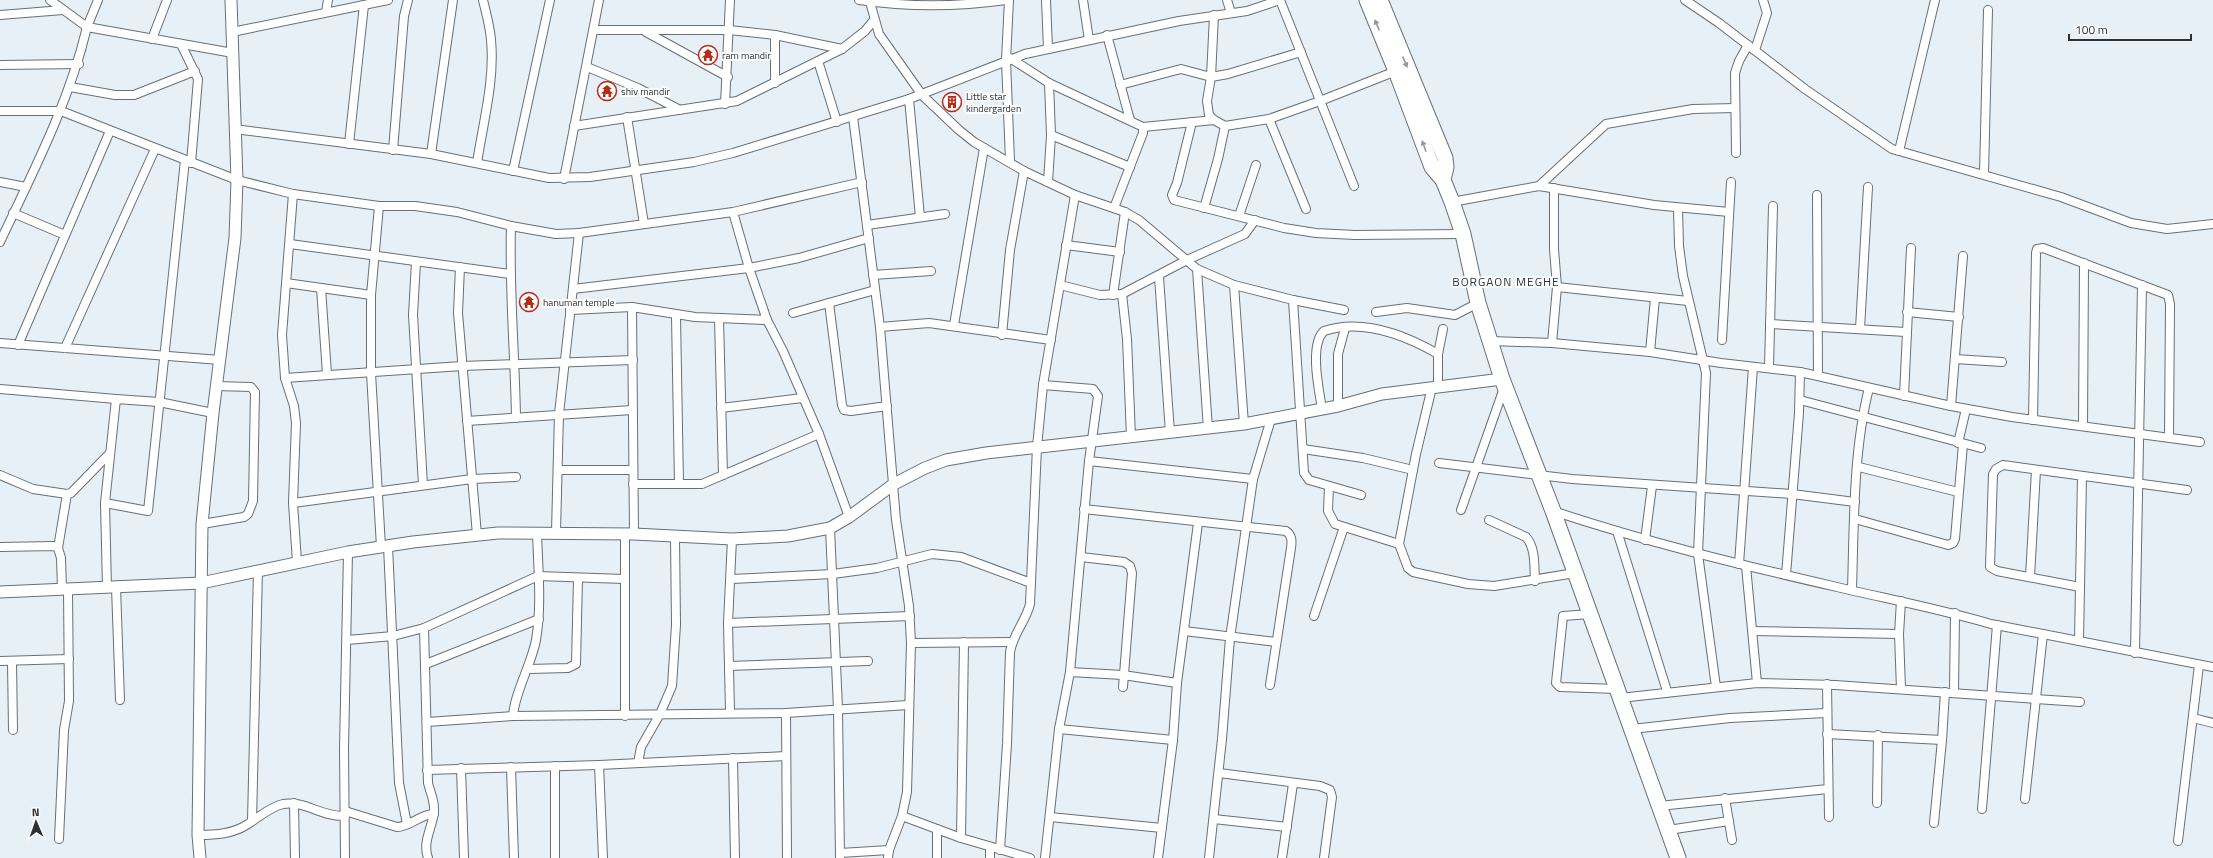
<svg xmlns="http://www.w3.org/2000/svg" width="2213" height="858" font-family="'Titillium Web',sans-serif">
	<rect width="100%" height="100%" fill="#e7f0f7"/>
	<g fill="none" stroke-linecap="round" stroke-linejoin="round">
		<!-- street casing -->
		<g stroke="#687076" stroke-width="10">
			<g id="street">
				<path d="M50 0 87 27 98 0"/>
				<path d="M859 0C908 7 956 7 1006 0"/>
				<path d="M1009 0 1006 60 1010 161"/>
				<path d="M1046 0 1048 49"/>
				<path d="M1083 0 1089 40"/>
				<path d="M1227 0 1231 13"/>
				<path d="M1280 0 1354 186"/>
				<path d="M1685 0 1719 23 1805 89 1892 149 2061 197 2131 223 2167 229 2213 224"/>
				<path d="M870 2 879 34 922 95 959 130 974 142 1024 171 1075 195 1125 212 1139 220 1197 269 1234 285 1293 300 1344 310"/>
				<path d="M326 12 328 0"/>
				<path d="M0 15 63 10"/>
				<path d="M1214 15 1211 77 1207 101 1209 115 1214 120 1225 126 1269 119 1320 101 1396 71"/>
				<path d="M595 30H729L775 35 842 49"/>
				<path d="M232 32 388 0"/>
				<path d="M646 32 728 77"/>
				<path d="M1107 35 1130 120"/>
				<path d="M152 39 167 0"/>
				<path d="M181 44 198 79 191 163"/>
				<path d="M1755 50 1767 13 1763 0"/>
				<path d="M1010 58 1049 83 1143 127V133L1114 208"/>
				<path d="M818 61 837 122"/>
				<path d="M0 65 79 64"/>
				<path d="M587 67 638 88 680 110"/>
				<path d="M775 83V35"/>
				<path d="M1120 85 1181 69 1211 77 1228 74 1301 52"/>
				<path d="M70 87 115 95H134L195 71"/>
				<path d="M909 99 920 217"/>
				<path d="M725 104 730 0"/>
				<path d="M0 111H61L237 180 293 194 379 206H415L457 212 511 226 556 234 579 233 733 212 862 182"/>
				<path d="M627 117 644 224"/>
				<path d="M853 117 880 327 896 520 909 606 911 643 907 792 902 816 889 850 888 858"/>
				<path d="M1269 119 1306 209"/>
				<path d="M1192 122 1177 183 1172 195 1174 200 1284 228 1316 233 1355 235 1463 234"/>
				<path d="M574 126 737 101 842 49 865 31 874 20"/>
				<path d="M1143 127 1214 120"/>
				<path d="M234 129 431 154 549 178 590 177 694 162 733 153 909 99 1025 54 1179 21 1247 11 1280 0"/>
				<path d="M1051 135 1130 167"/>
				<path d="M349 144 364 5"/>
				<path d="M393 150 404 16 408 0"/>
				<path d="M1899 151 1935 0"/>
				<path d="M1736 153 1735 73 1739 61 1748 45"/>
				<path d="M431 154 453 0"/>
				<path d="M185 160C173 277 160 394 148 511L105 503 116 399 159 402 213 413"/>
				<path d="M477 163C483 123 495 80 491 40 490 26 486 13 483 0"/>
				<path d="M513 171 550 0"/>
				<path d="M1984 174 1988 10"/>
				<path d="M564 179 599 0"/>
				<path d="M0 182 26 187"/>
				<path d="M1048 182 1051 135 1049 83"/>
				<path d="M1539 186 1606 124 1693 109 1735 108"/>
				<path d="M293 194 282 335 285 378 294 406 296 423 293 503 297 562"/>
				<path d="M1817 195 1818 375"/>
				<path d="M1452 202 1539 186 1654 205 1729 212"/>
				<path d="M379 206 371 295V373L381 547"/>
				<path d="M1204 208 1218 159 1225 126"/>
				<path d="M1678 208 1679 246 1683 276 1706 373 1698 554 1716 687"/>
				<path d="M733 212 749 268 767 320 783 351 819 434 849 517"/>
				<path d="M13 213 65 235"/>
				<path d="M1239 216 1256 165"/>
				<path d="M867 225 945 214"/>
				<path d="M511 226C509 290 515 354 516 418"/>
				<path d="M0 242C33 172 69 103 87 27L233 53"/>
				<path d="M290 244 510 274"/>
				<path d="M1066 245 1120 252"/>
				<path d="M416 262 413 315 423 485"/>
				<path d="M460 267 458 313 477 535"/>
				<path d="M1197 269 1208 429"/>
				<path d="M873 275 931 271"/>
				<path d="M1159 277 1170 433"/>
				<path d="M286 283 371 295"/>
				<path d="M1060 285 1100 295 1122 294 1187 260 1245 234 1255 220"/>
				<path d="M1234 285 1244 424"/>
				<path d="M1557 287 1688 301"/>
				<path d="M321 288 327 374"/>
				<path d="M573 289 749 268 799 258 869 238"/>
				<path d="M1122 294 1127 339 1131 437"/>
				<path d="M1113 295 1125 212"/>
				<path d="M1293 300 1304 473 1309 480 1361 495"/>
				<path d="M829 303 842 405 844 410 851 411 887 406"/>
				<path d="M632 307 634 534"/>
				<path d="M570 310 632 307 695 317 767 320"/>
				<path d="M1376 312 1407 308 1455 315 1478 303"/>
				<path d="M1907 312 1959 317"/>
				<path d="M793 313 875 290"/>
				<path d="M676 316 679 484"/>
				<path d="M719 319 723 475"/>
				<path d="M1770 324 1906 332"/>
				<path d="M954 325 984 148"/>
				<path d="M880 327 929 323 1051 340"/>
				<path d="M1860 329 1868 187"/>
				<path d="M1002 335 1010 250 1024 171"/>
				<path d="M1722 340 1731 182"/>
				<path d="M1491 341 1552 343 1650 352 1721 363 1800 372 1951 406 2012 417 2200 442"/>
				<path d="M0 343 220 360"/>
				<path d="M1552 343 1557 287 1554 249V188"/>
				<path d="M18 345 110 131"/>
				<path d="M65 348 155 149"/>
				<path d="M1650 352 1655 298"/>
				<path d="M1955 359 2002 362"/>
				<path d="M1769 368 1773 206"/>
				<path d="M285 378 462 366 633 360"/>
				<path d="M1043 385 1093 389 1098 396 1089 461 1070 672 1059 729 1045 858"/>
				<path d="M1438 386V354L1443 329"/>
				<path d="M1432 387 1416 454 1399 544 1408 568 1413 572 1468 584 1494 586 1575 573"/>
				<path d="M0 389 116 399"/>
				<path d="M1904 396 1911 248"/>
				<path d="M1800 400 1981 448"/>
				<path d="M1338 406V354L1345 328"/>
				<path d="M1951 406 1963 256"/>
				<path d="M721 408 802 398"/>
				<path d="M1322 409C1319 390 1309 345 1324 331 1363 318 1405 335 1438 354"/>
				<path d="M2033 420 2036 253 2037 249 2043 248 2168 295 2170 304 2169 437"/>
				<path d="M467 421 632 410"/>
				<path d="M2083 426 2084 263"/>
				<path d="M1958 443 1966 409"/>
				<path d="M1303 449 1363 458 1413 470"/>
				<path d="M1089 461 1253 479"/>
				<path d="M1439 463 1572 479 1792 494 1855 502"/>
				<path d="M1859 467 1958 492"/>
				<path d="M559 470H633"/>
				<path d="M0 475 33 489 67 494 71 493 110 453"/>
				<path d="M633 484H702L819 434"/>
				<path d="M1329 486 1328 511 1335 524 1399 544"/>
				<path d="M105 503 107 587"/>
				<path d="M293 503 472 479 516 477"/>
				<path d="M1084 509 1286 531C1292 535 1292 541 1291 548L1270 685"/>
				<path d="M1461 510 1504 388"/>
				<path d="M1553 511C1646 542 1741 565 1837 587 1888 599 1940 609 1991 624L2213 667"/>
				<path d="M1855 519 1948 545 1953 543 1955 539 1963 444"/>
				<path d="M1489 520 1526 537C1536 548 1534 567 1535 581"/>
				<path d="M202 524 244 517 248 514 253 501 255 392 251 387 216 386"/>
				<path d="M830 528 838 709 840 858"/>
				<path d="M1617 531 1667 691"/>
				<path d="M556 532 559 414 579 233"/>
				<path d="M1645 540 1652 486"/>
				<path d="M388 546 399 783 407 824"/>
				<path d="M0 547 54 546 58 548 61 558 62 589"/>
				<path d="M58 548 67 494"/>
				<path d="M1081 557 1124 562 1130 566 1132 573 1123 687"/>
				<path d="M1739 564 1753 367"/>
				<path d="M1746 566 1757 683"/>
				<path d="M1786 575 1799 413 1800 372"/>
				<path d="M2030 577 2036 470"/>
				<path d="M731 579 833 574 877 568 932 554 961 557 1031 583"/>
				<path d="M116 587 120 700"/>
				<path d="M2080 587 1997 571 1990 567 1993 474 1996 469 2003 465 2187 490"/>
				<path d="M1852 590C1854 525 1853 451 1869 388"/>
				<path d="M1590 614 1563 616 1556 683 1560 687 1617 689"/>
				<path d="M1314 616 1344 527"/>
				<path d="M728 623 910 616"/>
				<path d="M424 628 428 783C430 792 435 801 434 811 433 827 422 841 428 858"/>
				<path d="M1184 631 1276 642"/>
				<path d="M1753 631 1899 634"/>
				<path d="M347 640 393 636 424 628 538 576 624 579"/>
				<path d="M2079 641 2082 476"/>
				<path d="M911 643 1012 642"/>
				<path d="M2135 653 2142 285"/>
				<path d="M0 661 69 659"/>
				<path d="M12 661 13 730"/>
				<path d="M426 664 539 619"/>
				<path d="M729 666 868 661"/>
				<path d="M529 669 568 668 576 664 578 578"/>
				<path d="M1070 672 1123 675 1177 683"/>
				<path d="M1827 684 1829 817"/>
				<path d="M1901 689 1899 634 1901 601"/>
				<path d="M1954 692 1955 613"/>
				<path d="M1620 698 1757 683 1835 685 2080 702"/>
				<path d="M730 712 728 623 732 539"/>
				<path d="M786 713 787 858"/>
				<path d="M513 716C515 691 531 666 536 640 542 605 538 568 537 532"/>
				<path d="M625 716V533"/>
				<path d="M2193 718 2213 723"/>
				<path d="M427 722 513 716 786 713 908 705"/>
				<path d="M1059 729 1173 740"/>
				<path d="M1632 729 1730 718 1826 713"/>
				<path d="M1827 734 1942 740"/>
				<path d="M733 758 735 858"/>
				<path d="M638 763 641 747 660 714 672 686 676 625 675 537"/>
				<path d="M599 765 603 858"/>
				<path d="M511 767 514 858"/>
				<path d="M461 768 464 858"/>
				<path d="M427 770 599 765 786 756"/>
				<path d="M1219 773 1320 786 1330 790 1332 797 1324 858"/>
				<path d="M1725 798 1732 840"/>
				<path d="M2025 799 2043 634"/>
				<path d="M294 803 295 858"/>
				<path d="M1877 803 1878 735"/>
				<path d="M1659 806 1828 789"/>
				<path d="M1982 809 1997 625"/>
				<path d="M345 811 397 827C410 827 420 814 434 814"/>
				<path d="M902 816 961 838 1030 858"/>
				<path d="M1050 817 1162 828"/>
				<path d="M1214 819 1287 827"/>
				<path d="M252 821 258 570"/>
				<path d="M1934 823 1942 740 1945 692"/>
				<path d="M937 829V858"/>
				<path d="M1668 830 1729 821"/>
				<path d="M198 835C216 835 233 834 248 824 259 817 270 807 283 804 304 800 321 817 345 816"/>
				<path d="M961 838 964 642"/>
				<path d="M59 839 64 730 69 701 68 589"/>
				<path d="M2178 841 2199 665"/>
				<path d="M990 847V858"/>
				<path d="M1000 850 1007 744 1010 652C1013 634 1026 621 1030 604L1037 447 1043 385 1075 195"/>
				<path d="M840 853 889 850"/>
				<path d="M345 858 344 749 348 552"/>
				<path d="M555 858V766"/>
				<path d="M1158 858 1173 740 1177 683 1198 523"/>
				<path d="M1209 858 1222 739 1230 638 1253 479 1271 419"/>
				<path d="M1282 858 1293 784"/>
			</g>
		</g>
		<!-- secondary casing -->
		<g stroke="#687076" stroke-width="13">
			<g id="secondary">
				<path d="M0 592 201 583 348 552 413 542 498 533 634 534 732 539 788 536 830 528 849 517 894 484 925 468 946 460 986 453 1244 424 1338 406 1382 394 1502 379"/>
				<path d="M200 858 198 835 202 524 213 413 235 238 237 180 231 0"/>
			</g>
		</g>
		<!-- highway casing -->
		<g stroke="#687076" stroke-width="17">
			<g id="highway">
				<path d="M1367 0 1396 71 1432 167 1443 180 1452 202 1463 234 1478 303 1502 379 1553 511 1678 858"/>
				<path d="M1380 0 1445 158 1446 167 1443 180"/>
			</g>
		</g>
		<!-- street -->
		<use href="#street" stroke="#fff" stroke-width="8"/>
		<!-- secondary -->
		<use href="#secondary" stroke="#fff" stroke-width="11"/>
		<!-- highway -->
		<use href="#highway" stroke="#fff" stroke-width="15"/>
	</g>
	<!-- one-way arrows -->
	<defs><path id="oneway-solid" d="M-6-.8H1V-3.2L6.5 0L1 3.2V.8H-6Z"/></defs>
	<g fill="#96989a">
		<use href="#oneway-solid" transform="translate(1377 25) rotate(-113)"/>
		<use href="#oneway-solid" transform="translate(1405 62) rotate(67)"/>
		<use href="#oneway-solid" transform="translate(1424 146) rotate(-110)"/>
	</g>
	<!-- icons -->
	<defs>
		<g id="temple-ring" transform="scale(1)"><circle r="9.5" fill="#fbfcfe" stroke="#b72b17" stroke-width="1.5"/><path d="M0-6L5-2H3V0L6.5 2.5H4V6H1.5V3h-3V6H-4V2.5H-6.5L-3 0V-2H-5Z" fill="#b72b17"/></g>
		<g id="building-ring" transform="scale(1)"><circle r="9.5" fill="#fbfcfe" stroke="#b72b17" stroke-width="1.5"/><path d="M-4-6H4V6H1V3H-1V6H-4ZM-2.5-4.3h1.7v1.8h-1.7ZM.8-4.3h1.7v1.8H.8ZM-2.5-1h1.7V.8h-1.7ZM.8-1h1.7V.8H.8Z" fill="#b72b17"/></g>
	</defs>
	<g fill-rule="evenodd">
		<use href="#temple-ring" x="708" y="55"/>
		<use href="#temple-ring" x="607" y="91"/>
		<use href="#building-ring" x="952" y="102"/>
		<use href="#temple-ring" x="529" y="302"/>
	</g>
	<g text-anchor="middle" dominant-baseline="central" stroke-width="4" stroke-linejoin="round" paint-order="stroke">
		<!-- poi labels -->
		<g font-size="10" fill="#2e3134" stroke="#fbfcfe" text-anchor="start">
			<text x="722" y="55">ram mandir</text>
			<text x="621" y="91">shiv mandir</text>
			<text x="966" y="96">Little star<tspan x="966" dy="12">kindergarden</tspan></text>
			<text x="543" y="302">hanuman temple</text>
		</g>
		<!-- quarter labels -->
		<g font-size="12" letter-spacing="1" fill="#31373d" stroke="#fbfcfe">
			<text x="1506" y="281">BORGAON MEGHE</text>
		</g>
	</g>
	<!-- north arrow -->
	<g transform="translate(36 822) rotate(358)" stroke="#fbfcfe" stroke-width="3" paint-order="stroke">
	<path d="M0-3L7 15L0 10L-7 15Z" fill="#2e3134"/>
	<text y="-6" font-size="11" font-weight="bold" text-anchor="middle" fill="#2e3134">N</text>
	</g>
	<!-- scale -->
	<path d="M2069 34v6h122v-6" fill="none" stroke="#2e3134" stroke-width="2"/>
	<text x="2075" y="34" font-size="12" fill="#2e3134" stroke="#fbfcfe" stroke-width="3" paint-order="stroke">100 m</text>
</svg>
